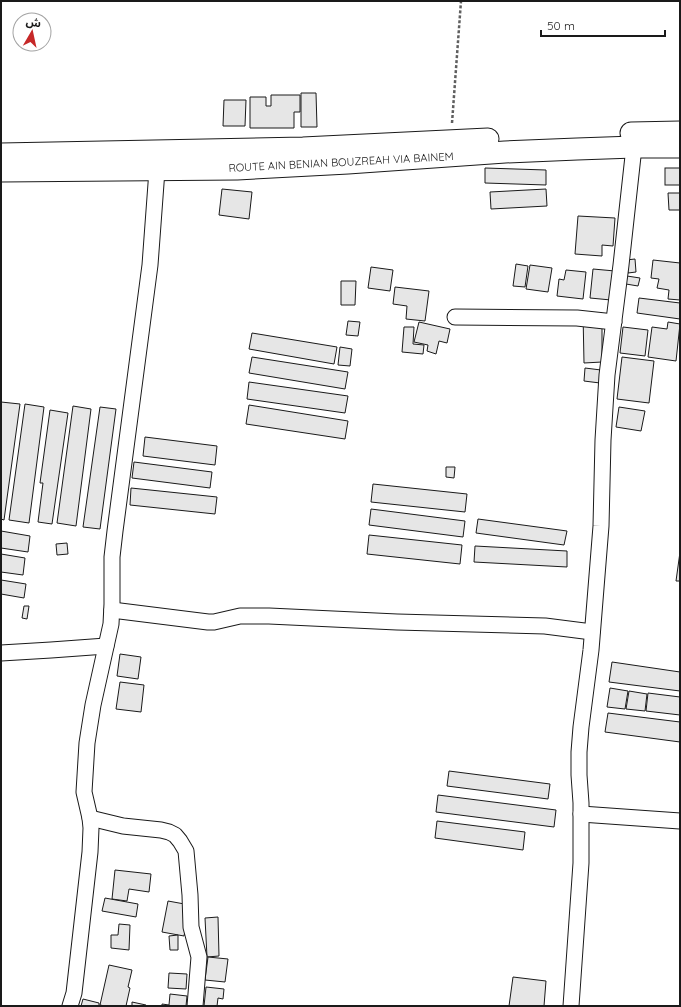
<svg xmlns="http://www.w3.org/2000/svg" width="681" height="1007" font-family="Quicksand,'Noto Sans Arabic',sans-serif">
	<rect width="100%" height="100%" fill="#fff"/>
	<!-- building -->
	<g fill="#e6e6e6" stroke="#1a1a1a">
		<path d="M301 93H316L317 127H301Z"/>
		<path d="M271 95H300V112H294V128H250V97H266V106H271Z"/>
		<path d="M224 100H246L245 126H223Z"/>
		<path d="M485 168 546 170V185L485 183Z"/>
		<rect x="665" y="168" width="15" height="17"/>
		<path d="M222 189 252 192 249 219 219 215Z"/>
		<path d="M546 189 547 206 491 209 490 192Z"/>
		<path d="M668 193H680V210H669Z"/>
		<path d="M578 216 615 218 613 246 602 245V256L575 254Z"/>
		<path d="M635 259 636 272 628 273 626 260Z"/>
		<path d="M653 260 680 263V300L668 299 669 290 657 288 659 279 651 278Z"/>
		<path d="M516 264 528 266 525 287 513 286Z"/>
		<path d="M530 265 552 268 548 292 526 289Z"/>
		<path d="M371 267 393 270 390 291 368 288Z"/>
		<path d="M593 269 615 271 611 300 590 298Z"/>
		<path d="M566 270 586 272 583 299 557 296 559 279 564 280Z"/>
		<path d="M627 276 640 278 638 286 626 284Z"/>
		<path d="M341 281H356L355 305H341Z"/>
		<path d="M395 287 429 291 425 321 406 319 407 306 393 304Z"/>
		<path d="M639 298 680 303V319L637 313Z"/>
		<path d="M583 313H602V362L584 363Z"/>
		<path d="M348 321 360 322 358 336 346 335Z"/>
		<path d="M419 322 450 329 447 343 439 341 436 354 427 351 428 345 414 342Z"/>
		<path d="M668 322 680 324 676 361 648 357 652 327 667 329Z"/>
		<path d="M404 327H414L413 344 424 345 423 354 402 352Z"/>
		<path d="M623 327 648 330 645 356 620 353Z"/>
		<path d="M252 333 337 347 334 364 249 349Z"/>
		<path d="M340 347 352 349 350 366 338 365Z"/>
		<path d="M252 357 348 372 345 389 249 373Z"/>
		<path d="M622 357 654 361 649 403 617 399Z"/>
		<path d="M585 368 601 370 600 383 584 381Z"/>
		<path d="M249 382 348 396 345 413 247 399Z"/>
		<path d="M1 402 20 404 4 520 1 519Z"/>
		<path d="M25 404 44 407 29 523 9 520Z"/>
		<path d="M249 405 348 421 345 439 246 424Z"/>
		<path d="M73 406 91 409 76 526 57 523Z"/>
		<path d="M100 407 116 409 100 529 83 527Z"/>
		<path d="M619 407 645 411 641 431 616 427Z"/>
		<path d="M50 410 68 413 52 524 38 522 43 483H40Z"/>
		<path d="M145 437 217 446 215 465 143 456Z"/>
		<path d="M134 462 212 472 210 488 132 478Z"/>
		<path d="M446 467H455L454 478 446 477Z"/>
		<path d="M373 484 467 494 465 512 371 502Z"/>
		<path d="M131 488 217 497 215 514 130 505Z"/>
		<path d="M371 509 465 521 463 537 369 525Z"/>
		<path d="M478 519 567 531 564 545 476 533Z"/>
		<path d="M1 531 30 536 28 552 1 548Z"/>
		<path d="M369 535 462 545 460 564 367 554Z"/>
		<path d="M67 543 68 554 57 555 56 544Z"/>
		<path d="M475 546 567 551V567L474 562Z"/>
		<path d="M680 552V581H676Z"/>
		<path d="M1 554 25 558 23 575 1 572Z"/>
		<path d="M1 580 26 584 24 598 1 594Z"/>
		<path d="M24 606H29L27 619 22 618Z"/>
		<path d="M120 654 141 657 138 679 117 676Z"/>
		<path d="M612 662 680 672V691L609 682Z"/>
		<path d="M120 682 144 685 141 712 116 709Z"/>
		<path d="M610 688 628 691 625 709 607 707Z"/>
		<path d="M629 691 647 694 645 711 626 709Z"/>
		<path d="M648 693 680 697V715L646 711Z"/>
		<path d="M608 713 680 722V742L605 732Z"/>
		<path d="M449 771 550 784 548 799 447 786Z"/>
		<path d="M438 795 556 810 554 827 436 812Z"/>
		<path d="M437 821 525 832 523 850 435 838Z"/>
		<path d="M115 870 151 874 149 892 129 889 127 901 112 899Z"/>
		<path d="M105 898 138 904 136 917 102 911Z"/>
		<path d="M168 901 190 905 184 936 162 932Z"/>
		<path d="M218 917 219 956 207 957 205 918Z"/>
		<path d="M119 924 130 925 129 950 111 948V935H118Z"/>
		<path d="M178 935V950H170L169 936Z"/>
		<path d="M208 957 228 959 225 982 205 980Z"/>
		<path d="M109 965 132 970 128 987 130 988 126 1006H105L100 1005Z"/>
		<path d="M169 973 187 974 186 989 168 988Z"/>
		<path d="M513 977 546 981 544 1006H509Z"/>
		<path d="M206 987 224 989 223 999 218 998 217 1006H204Z"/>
		<path d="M170 994 187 996 186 1006H162V1004L169 1005Z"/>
		<path d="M83 999 99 1003V1006H81Z"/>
		<path d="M132 1002 146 1005V1006H132Z"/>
	</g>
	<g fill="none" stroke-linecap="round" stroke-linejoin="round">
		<!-- street casing -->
		<g stroke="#1a1a1a" stroke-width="17">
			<g id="street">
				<path d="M455 317 577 318 614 322"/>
				<path d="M112 610 208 622H214L240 616H269L397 622 545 626 592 632"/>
				<path d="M1 653 51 650 106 646"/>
				<path d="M581 814 680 821"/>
				<path d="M90 818 123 826 161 830 169 832 175 835 180 841 186 851 190 895 191 927 199 957 195 1006"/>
				<path d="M70 1006 74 993 90 852 91 828 90 818 84 792 87 743 93 705 111 624 112 604V557L115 531 150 265 157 170 156 161"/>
				<path d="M571 1006 581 863V803L579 775V752L581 727 591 650 601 526 603 440 607 375 621 265 634 147"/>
			</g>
		</g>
		<!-- secondary casing -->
		<g stroke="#1a1a1a" stroke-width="23">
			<g id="secondary">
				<path d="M631 133 680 132"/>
				<path d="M1 154 303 148 488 139"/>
				<path d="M1 171 237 169 348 163 505 152 577 149 634 147H680"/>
			</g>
		</g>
		<!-- path -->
		<path stroke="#5f5f5f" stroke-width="2.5" stroke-dasharray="3 2" stroke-linecap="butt" d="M452 123 461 1"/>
		<!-- street -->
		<use href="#street" stroke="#fff" stroke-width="15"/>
		<!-- secondary -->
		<use href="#secondary" stroke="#fff" stroke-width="21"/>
	</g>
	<g text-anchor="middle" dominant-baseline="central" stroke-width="3" stroke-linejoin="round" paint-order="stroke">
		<!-- street labels -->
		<g font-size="11" fill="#1a1a1a" stroke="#fff">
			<text transform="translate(341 162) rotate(-3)">ROUTE AIN BENIAN BOUZREAH VIA BAINEM</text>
		</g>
	</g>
	<!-- border -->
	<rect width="681" height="1007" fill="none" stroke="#1a1a1a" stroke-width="4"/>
	<!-- north arrow -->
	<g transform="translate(32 32) rotate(9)"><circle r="19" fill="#ffffff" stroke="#a3a3a3"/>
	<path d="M0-3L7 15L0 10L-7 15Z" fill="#c62828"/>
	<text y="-6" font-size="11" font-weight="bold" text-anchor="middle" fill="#1a1a1a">ش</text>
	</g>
	<!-- scale -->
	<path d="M541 30v6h124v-6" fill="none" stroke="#1a1a1a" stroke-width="2"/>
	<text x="547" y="30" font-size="12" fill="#1a1a1a" stroke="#ffffff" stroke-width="3" paint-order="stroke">50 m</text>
</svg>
